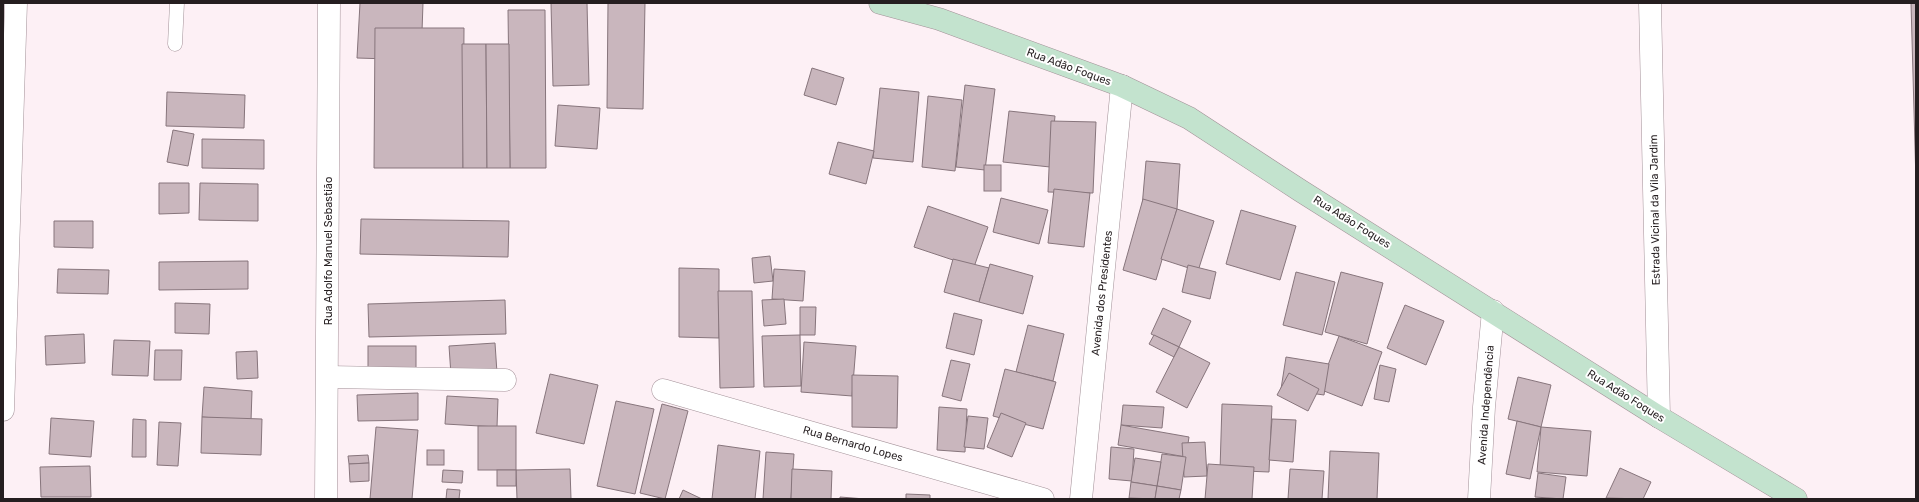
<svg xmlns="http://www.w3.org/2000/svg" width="1919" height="502" font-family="Rubik,sans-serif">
	<rect width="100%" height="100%" fill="#fdf0f5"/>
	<!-- building -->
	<g fill="#c9b6bd" stroke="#87757c">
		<path d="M360 3H423L421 60 357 58Z"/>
		<path d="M551 3H587L589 85 553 86Z"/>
		<path d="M608 3H645L643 109 607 108Z"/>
		<path d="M1911 3H1916V183Z"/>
		<path d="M508 10H545L546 168H510Z"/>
		<path d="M375 28H464L463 168H374Z"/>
		<path d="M462 44H486L487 168H463Z"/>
		<path d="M486 44H509L510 168H487Z"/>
		<path d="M812 68 844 78 836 105 804 95Z"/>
		<path d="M965 85 995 89 985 170 956 167Z"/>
		<path d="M880 88 919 92 913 162 873 158Z"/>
		<path d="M167 92 245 95 244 128 166 126Z"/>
		<path d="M928 96 962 100 955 171 922 167Z"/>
		<path d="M558 105 600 108 597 149 555 146Z"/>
		<path d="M1009 111 1055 116 1050 167 1003 162Z"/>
		<path d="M1051 121 1096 122 1093 193 1048 192Z"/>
		<path d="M173 130 194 134 188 166 167 162Z"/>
		<path d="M202 139 264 140V169L202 168Z"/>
		<path d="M838 142 874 151 866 184 829 174Z"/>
		<path d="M1146 161 1180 164 1177 209 1142 207Z"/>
		<rect x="984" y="165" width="17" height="26"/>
		<path d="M159 183H189V213L159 214Z"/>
		<path d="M200 183 258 184V221L199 220Z"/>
		<path d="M1054 189 1090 193 1084 247 1048 243Z"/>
		<path d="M1001 198 1048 210 1039 244 993 232Z"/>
		<path d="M1143 199 1177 209 1156 280 1123 270Z"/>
		<path d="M928 206 988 227 974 267 914 247Z"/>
		<path d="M1177 209 1214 221 1198 271 1161 259Z"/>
		<path d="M1241 210 1296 226 1280 280 1226 264Z"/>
		<path d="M361 219 509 221 508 257 360 254Z"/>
		<path d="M54 221H93V248L54 247Z"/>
		<path d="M770 256 773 281 754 283 752 258Z"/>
		<path d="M953 259 989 268 979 302 944 292Z"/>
		<path d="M248 261V289L159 290V262Z"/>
		<path d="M990 264 1033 276 1023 314 979 302Z"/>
		<path d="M1188 265 1216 272 1210 299 1182 292Z"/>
		<path d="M679 268 719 269V338L679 337Z"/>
		<path d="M58 269 109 270 108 294 57 293Z"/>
		<path d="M774 269 805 271 803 301 772 299Z"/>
		<path d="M1296 272 1335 282 1322 335 1283 325Z"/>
		<path d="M1341 272 1383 283 1367 344 1325 332Z"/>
		<path d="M718 291H752L754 387 720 388Z"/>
		<path d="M784 299 786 324 764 326 762 300Z"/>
		<path d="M505 300 506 334 369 337 368 304Z"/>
		<path d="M175 303 210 304 209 334 175 333Z"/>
		<path d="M1405 305 1444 321 1426 365 1387 348Z"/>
		<path d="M800 307H816L815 335H800Z"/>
		<path d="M1163 308 1191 321 1179 347 1151 334Z"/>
		<path d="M954 313 982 320 974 355 946 348Z"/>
		<path d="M1028 325 1064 334 1053 381 1016 372Z"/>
		<path d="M84 334 85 363 46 365 45 336Z"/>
		<path d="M800 335 801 386 764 387 762 336Z"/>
		<path d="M1154 335 1179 347 1174 357 1149 344Z"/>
		<path d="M1339 336 1382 352 1362 406 1319 389Z"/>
		<path d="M114 340 150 341 148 376 112 375Z"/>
		<path d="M804 342 856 346 852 396 801 392Z"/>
		<path d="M495 343 497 373 451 375 449 346Z"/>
		<rect x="368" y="346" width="48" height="25"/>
		<path d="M1179 347 1210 363 1187 408 1156 392Z"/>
		<path d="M155 350H182L181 380H154Z"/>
		<path d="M257 351 258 378 237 379 236 352Z"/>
		<path d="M1286 357 1329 364 1324 395 1281 389Z"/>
		<path d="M951 360 970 364 961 401 942 396Z"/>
		<path d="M1380 365 1396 369 1389 402 1374 399Z"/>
		<path d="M1005 369 1056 382 1043 429 993 416Z"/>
		<path d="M1289 373 1319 389 1308 411 1277 395Z"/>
		<path d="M550 374 598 385 584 444 536 433Z"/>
		<path d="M852 375 898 376 897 428 852 427Z"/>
		<path d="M1518 377 1551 385 1541 427 1508 419Z"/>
		<path d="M204 387 252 391 251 421 202 417Z"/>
		<path d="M418 393V420L358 421 357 395Z"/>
		<path d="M447 396 498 399 497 427 445 424Z"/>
		<path d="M616 401 654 409 635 494 597 486Z"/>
		<path d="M662 404 688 411 665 499 640 493Z"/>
		<path d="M1222 404 1272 406 1269 472 1220 470Z"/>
		<path d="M1123 405 1164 407 1162 428 1121 425Z"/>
		<path d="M939 407 967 409 965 452 937 450Z"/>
		<path d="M1001 413 1026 423 1012 457 987 447Z"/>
		<path d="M968 416 988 418 984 449 964 447Z"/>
		<path d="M202 417 262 419 261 455 201 453Z"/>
		<path d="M51 418 94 421 91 457 49 454Z"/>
		<path d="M133 419 146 420V457H132Z"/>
		<path d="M1272 419 1296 420 1293 462 1269 460Z"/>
		<path d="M1517 421 1541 427 1530 479 1506 474Z"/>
		<path d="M159 422 181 423 178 466 157 465Z"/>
		<path d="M1121 425 1189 437 1186 457 1118 445Z"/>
		<rect x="478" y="426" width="38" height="44"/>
		<path d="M376 427 418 430 412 499H370Z"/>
		<path d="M1541 427 1591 431 1587 476 1537 472Z"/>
		<path d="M1205 442 1207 476 1184 477 1182 443Z"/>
		<path d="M718 445 760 451 755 499H712Z"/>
		<path d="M1111 447 1134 449 1132 481 1109 479Z"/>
		<rect x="427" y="450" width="17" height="15"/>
		<path d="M1330 451 1379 453 1377 499H1328Z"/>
		<path d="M766 452 794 454 791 499H763Z"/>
		<path d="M1162 454 1186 457 1181 490 1157 486Z"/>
		<path d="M368 455 369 463 349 464 348 456Z"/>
		<path d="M1135 458 1161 462 1157 486 1131 482Z"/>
		<path d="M369 463V481L350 482 349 464Z"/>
		<path d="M1208 464 1254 467 1252 499H1205Z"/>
		<path d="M90 466 91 497H41L40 467Z"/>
		<path d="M1620 468 1651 482 1643 499 1606 498Z"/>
		<path d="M570 469 571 499H517L516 470Z"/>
		<path d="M792 469 832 471 831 499H791Z"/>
		<path d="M1290 469 1324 471 1322 499H1288Z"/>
		<path d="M443 470 463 471 462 483 442 482Z"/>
		<rect x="497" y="470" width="19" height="16"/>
		<path d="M1538 473 1566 477 1563 499 1535 497Z"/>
		<path d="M1131 482 1157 486 1155 499 1129 498Z"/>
		<path d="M1157 486 1181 490 1179 499H1155Z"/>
		<path d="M447 489 460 490 459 499H446Z"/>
		<path d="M683 490 702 499H679Z"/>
		<path d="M906 494 930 495V499H906Z"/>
		<path d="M840 497 865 499H840Z"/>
	</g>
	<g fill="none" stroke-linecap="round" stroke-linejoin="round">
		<!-- lane casing -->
		<g stroke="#a39198" stroke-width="15">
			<path id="lane" d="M175 44 177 3"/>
		</g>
		<!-- street casing -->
		<g stroke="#a39198" stroke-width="23">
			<g id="street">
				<path d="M1650 3 1659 417"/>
				<path d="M328 377 505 380"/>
				<path d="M663 390 1043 499"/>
				<path d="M3 410 16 3"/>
				<path d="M326 499 329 3"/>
				<path d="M1081 499 1122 86"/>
				<path d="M1479 499 1484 407 1493 311"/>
			</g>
		</g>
		<!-- secondary casing -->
		<g stroke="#a39198" stroke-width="23">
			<path id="secondary" d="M880 3 939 19 1122 86 1189 118 1301 191 1659 417 1796 499"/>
		</g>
		<!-- lane -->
		<use href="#lane" stroke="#fff" stroke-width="14"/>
		<!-- street -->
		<use href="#street" stroke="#fff" stroke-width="22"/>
		<!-- secondary -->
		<use href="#secondary" stroke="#c3e3ce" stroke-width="22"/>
	</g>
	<g text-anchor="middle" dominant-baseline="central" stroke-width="4" stroke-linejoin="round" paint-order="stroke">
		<!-- street labels -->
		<g font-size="11" fill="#251e20" stroke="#fff">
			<text transform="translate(1069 67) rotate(20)">Rua Adão Foques</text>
			<text transform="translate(1655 210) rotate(-91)">Estrada Vicinal da Vila Jardim</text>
			<text transform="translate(1352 222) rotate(32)">Rua Adão Foques</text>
			<text transform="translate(328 251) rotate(-90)">Rua Adolfo Manuel Sebastião</text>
			<text transform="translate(1102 293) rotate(-84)">Avenida dos Presidentes</text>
			<text transform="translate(1626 396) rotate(32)">Rua Adão Foques</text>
			<text transform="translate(1486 405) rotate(-86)">Avenida Independência</text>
			<text transform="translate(853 444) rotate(16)">Rua Bernardo Lopes</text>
		</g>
	</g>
	<!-- border -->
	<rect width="1919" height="502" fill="none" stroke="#251e20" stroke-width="8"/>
</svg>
